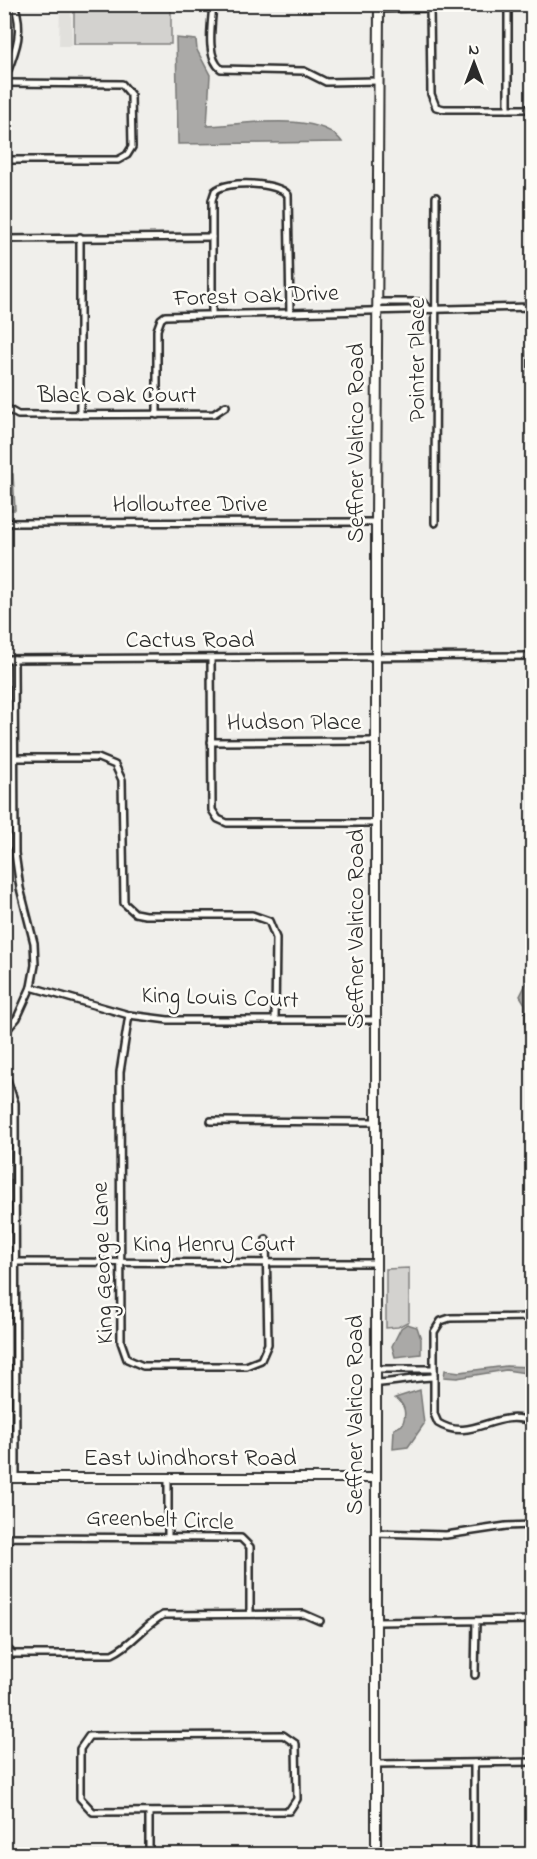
<svg xmlns="http://www.w3.org/2000/svg" width="537" height="1859" font-family="'Indie Flower',sans-serif">
	<rect width="100%" height="100%" fill="#f0efeb"/>
	<filter id="ink" filterUnits="userSpaceOnUse"><feTurbulence type="fractalNoise" baseFrequency=".0167" numOctaves="2"/><feDisplacementMap in="SourceGraphic" scale="12" xChannelSelector="R" yChannelSelector="G"/><feConvolveMatrix kernelMatrix="1 2 1 2 8 2 1 2 1" color-interpolation-filters="sRGB"/></filter>
	<g filter="url(#ink)">
		<!-- built -->
		<path fill="#e1e0dc" d="M60 5H71L72 46H59Z"/>
		<!-- green -->
		<g fill="#d3d2cf" stroke="#7f7e7d" stroke-width="1.5">
			<rect x="74" y="5" width="97" height="39"/>
			<path d="M409 1268V1321L398 1327 386 1328V1269Z"/>
		</g>
		<!-- water -->
		<g fill="#aaa9a7" stroke="#777775" stroke-width="1.5">
			<path d="M176 38 196 40 197 50 210 75 207 126C241 125 320 110 342 142L178 144Z"/>
			<path d="M4 474H13L15 510H5Z"/>
			<path d="M532 972V1046L525 1026V1004L520 996Z"/>
			<path d="M407 1324 417 1327 421 1339V1354L395 1357 392 1346 401 1328Z"/>
			<path d="M506 1366 532 1367V1374L506 1370 457 1378 444 1377 445 1370 460 1372Z"/>
			<path d="M420 1390 424 1424 408 1447 393 1449 394 1429 402 1425C407 1414 406 1405 395 1398Z"/>
		</g>
		<g fill="none" stroke-linecap="round" stroke-linejoin="round">
			<!-- street casing -->
			<g stroke="#2b2b2b" stroke-width="10">
				<g id="street">
					<path d="M213 4C212 22 205 57 221 69L304 71 326 82 378 81"/>
					<path d="M430 4 431 94 436 107 444 109H532"/>
					<path d="M508 4V109"/>
					<path d="M379 9 430 8"/>
					<path d="M4 81C14 54 25 33 14 4"/>
					<path d="M4 83 122 84 131 95 132 147 127 155 118 160H4"/>
					<path d="M4 239 212 237"/>
					<path d="M532 270V496"/>
					<path d="M377 302H422L428 308"/>
					<path d="M212 315V200L215 191C226 180 279 182 288 195L290 313"/>
					<path d="M4 407 18 415 214 414 226 406"/>
					<path d="M80 415V237"/>
					<path d="M157 415V330L161 319 165 316 532 307"/>
					<path d="M4 523 376 522"/>
					<path d="M435 523 436 197"/>
					<path d="M4 659 532 656"/>
					<path d="M211 659 212 810 218 819 227 823H376"/>
					<path d="M211 742 376 741"/>
					<path d="M16 758H98L115 765 122 780 124 903 135 913 145 915H252L269 921 276 938 275 1020"/>
					<path d="M31 987 129 1015 168 1020H376"/>
					<path d="M129 1015 120 1072 121 1342 127 1359 143 1366H246L261 1360 268 1344 266 1239"/>
					<path d="M4 1033 17 1018 31 987 35 965 34 943 20 888 15 853 14 659"/>
					<path d="M4 1071 15 1103 16 1478"/>
					<path d="M211 1121 376 1122"/>
					<path d="M16 1262 375 1263"/>
					<path d="M532 1317 450 1318 441 1321 434 1332V1414L438 1423C472 1444 496 1407 532 1422"/>
					<path d="M375 1369H434"/>
					<path d="M375 1383C396 1383 414 1377 434 1377"/>
					<path d="M375 1533 446 1535 506 1526 532 1525"/>
					<path d="M168 1537V1478"/>
					<path d="M4 1546 12 1537 241 1538 250 1547V1614"/>
					<path d="M376 1622 532 1620"/>
					<path d="M4 1646 13 1654H112C132 1645 143 1626 163 1615L304 1614 320 1621"/>
					<path d="M475 1675 476 1621"/>
					<path d="M283 1735 296 1744 297 1799 289 1811 93 1812 80 1798V1749L89 1736Z"/>
					<path d="M376 1764 532 1762"/>
					<path d="M149 1854V1812"/>
					<path d="M474 1854V1763"/>
				</g>
			</g>
			<!-- secondary casing -->
			<g stroke="#2b2b2b" stroke-width="12">
				<g id="secondary">
					<path d="M4 1478H376"/>
					<path d="M376 1854V522L379 4"/>
				</g>
			</g>
			<!-- street -->
			<use href="#street" stroke="#fdfcf7" stroke-width="5"/>
			<!-- secondary -->
			<use href="#secondary" stroke="#fdfcf7" stroke-width="8"/>
		</g>
	</g>
	<g text-anchor="middle" dominant-baseline="central" stroke-width="5" stroke-linejoin="round" paint-order="stroke">
		<!-- street labels -->
		<g font-size="24" fill="#2b2b2b" stroke="#fdfcf7">
			<text transform="translate(256 297) rotate(-2)">Forest Oak Drive</text>
			<text transform="translate(418 360) rotate(-90)">Pointer Place</text>
			<text x="117" y="396">Black Oak Court</text>
			<text transform="translate(357 443) rotate(-90)">Seffner Valrico Road</text>
			<text x="190" y="505">Hollowtree Drive</text>
			<text x="190" y="641">Cactus Road</text>
			<text x="294" y="723">Hudson Place</text>
			<text transform="translate(357 929) rotate(-90)">Seffner Valrico Road</text>
			<text transform="translate(220 999) rotate(2)">King Louis Court</text>
			<text x="214" y="1245">King Henry Court</text>
			<text transform="translate(104 1263) rotate(-92)">King George Lane</text>
			<text transform="translate(356 1415) rotate(-90)">Seffner Valrico Road</text>
			<text x="190" y="1459">East Windhorst Road</text>
			<text transform="translate(160 1521) rotate(2)">Greenbelt Circle</text>
		</g>
	</g>
	<!-- margin -->
	<rect width="537" height="1859" fill="none" stroke="#fdfcf7" stroke-width="24"/>
	<rect x="12" y="12" width="513" height="1835" fill="none" stroke="#2b2b2b" stroke-width="2" filter="url(#ink)"/>
	<!-- north arrow -->
	<g transform="translate(474 63)" stroke="#fdfcf7" stroke-width="4.5" paint-order="stroke">
	<path d="M0-4.5L10 22L0 15L-10 22Z" fill="#2b2b2b"/>
	<text y="-9" font-size="16" font-weight="bold" text-anchor="middle" fill="#2b2b2b">N</text>
	</g>
</svg>
